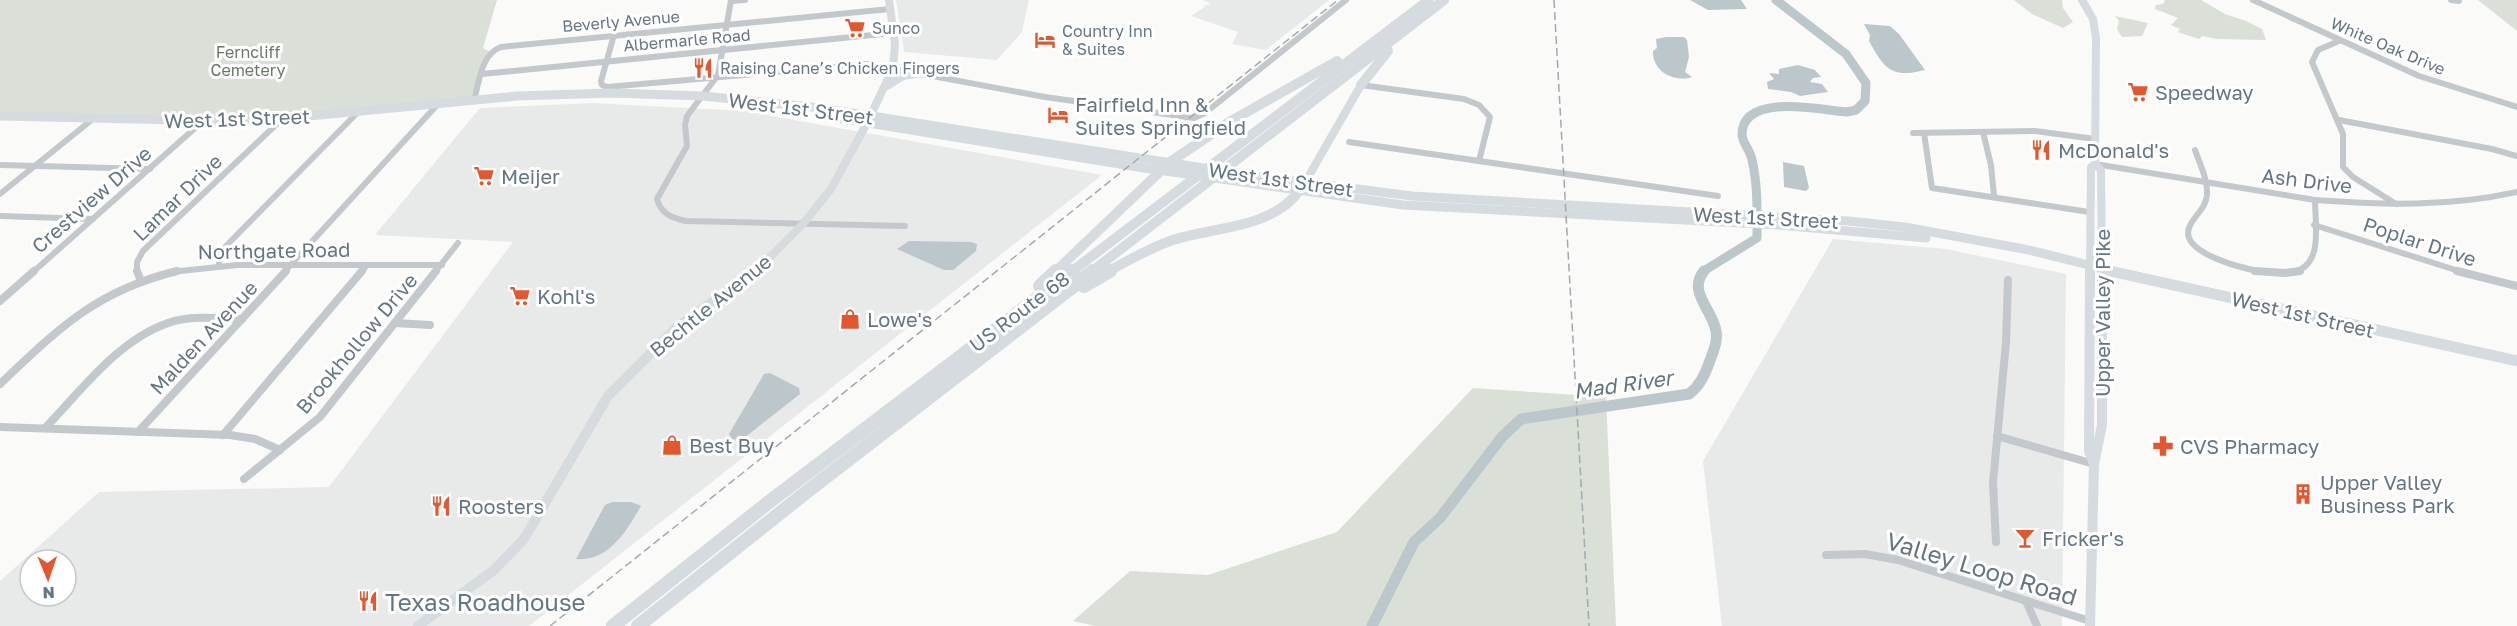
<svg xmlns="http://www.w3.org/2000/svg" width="2517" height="626" font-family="'Golos Text',sans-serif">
	<rect width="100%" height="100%" fill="#fafaf8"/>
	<!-- built -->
	<g fill="#e8e9e9" fill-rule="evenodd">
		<path d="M896 0H1029L1022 32 997 60 904 52Z"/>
		<path d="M1202 0H1329L1266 50 1232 44 1238 32 1191 16 1210 3Z"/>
		<path d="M593 103 744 111 1102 175 529 626H0V581L99 492 329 487 513 242 375 235 480 108ZM30 560H66V596H30Z"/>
		<path d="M1833 239 1946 249 2066 274 2062 626H1722L1703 461Z"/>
	</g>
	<!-- green -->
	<g fill="#dadfd7">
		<path d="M0 0H497L483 48 490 52 474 101 299 117 0 116Z"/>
		<path d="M2014 0H2062L2063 8 2073 22 2063 28 2032 14Z"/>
		<path d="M2165 0H2201L2225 14 2246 21 2262 29 2266 40 2217 39 2202 36 2199 39 2178 32 2180 29 2171 25 2178 18 2155 9 2156 5 2163 4Z"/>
		<path d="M2478 0H2517V31Z"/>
		<path d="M2115 16 2148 23 2142 36 2122 37 2117 29 2119 21Z"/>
		<path d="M1473 388 1606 397 1616 626H1095L1073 621 1130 571 1208 575 1337 532Z"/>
	</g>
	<!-- water -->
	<g fill="#bbc7cb">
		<path d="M1690 0H1741L1747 9 1708 10Z"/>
		<path d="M1864 24 1890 26 1899 34 1925 70C1891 79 1884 68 1869 41L1870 35Z"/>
		<path d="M1666 37H1684L1687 40 1689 57 1685 72 1692 77C1674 83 1652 71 1653 51L1657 48 1656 39Z"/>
		<path d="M1798 65 1815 70 1821 77 1813 78 1810 82 1822 84 1828 92 1800 96 1791 92 1768 89 1767 82 1774 79 1769 73 1779 74V69Z"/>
		<path d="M1783 162 1804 166 1809 188 1806 191 1784 187Z"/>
		<path d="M909 241 971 242 977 244 976 251 953 270H944L897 249Z"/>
		<path d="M770 373 799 388 800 394 744 438 732 440 729 434 764 374Z"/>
		<path d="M612 502H631L641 506C627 530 609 562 576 559L605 505Z"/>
	</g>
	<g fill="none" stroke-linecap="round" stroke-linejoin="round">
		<!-- river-far1 -->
		<path stroke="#bbc7cb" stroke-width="9" d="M1702 272 1757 238C1757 212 1758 185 1752 160 1751 151 1742 143 1742 134 1743 92 1821 110 1847 112L1856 110 1865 101 1866 83 1846 54 1776 0"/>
		<!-- river -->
		<path stroke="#bbc7cb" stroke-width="11" d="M1372 626 1414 542 1440 518 1502 437 1521 419 1689 394C1700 386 1705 375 1709 363 1713 352 1718 342 1716 331 1713 310 1687 292 1704 271"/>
		<!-- street-far1 -->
		<g stroke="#c3c8cc" stroke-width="6">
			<path d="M731 0 718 75 687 116 685 125 687 146 657 199C661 214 672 218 686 221L905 226"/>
			<path d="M2253 0 2419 76 2517 107"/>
			<path d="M2451 0 2459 1"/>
			<path d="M731 1 745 0"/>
			<path d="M614 35 601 81 602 85 607 87 868 64 1045 97 1194 118 1205 113 1346 0"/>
			<path d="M2339 41 2318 50 2312 62 2343 134V167L2353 177 2396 204"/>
			<path d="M482 74 893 33"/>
			<path d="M1361 85 1464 99 1479 105 1490 117 1479 161"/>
			<path d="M474 101C479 82 481 54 501 47L890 9"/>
			<path d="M2339 120 2492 149 2517 156"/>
			<path d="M1983 132 1991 165 1994 196"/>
			<path d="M1913 133 2035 131 2095 139"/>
			<path d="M1924 133 1932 188 2089 212"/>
			<path d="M1349 142 1718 196"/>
			<path d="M2195 150C2200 164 2208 180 2207 195 2206 209 2193 216 2189 228 2180 254 2246 269 2263 272"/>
			<path d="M2095 164 2315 200C2383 205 2450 207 2517 192"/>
			<path d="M0 165 150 169"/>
			<path d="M0 194 94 118"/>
			<path d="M0 216 93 219"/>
			<path d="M2314 225 2462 272"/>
			<path d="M219 264 220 254 227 245 359 111"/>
			<path d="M33 272 203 121"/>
			<path d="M137 272V262L143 251 283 118"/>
			<path d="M171 272 237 265H442"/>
			<path d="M284 272 438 104"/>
			<path d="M361 272 367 265"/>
			<path d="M435 272 458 243"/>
			<path d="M2293 272C2324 266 2315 223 2315 200"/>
		</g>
		<!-- street -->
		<g stroke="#c3c8cc" stroke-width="8">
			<path d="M137 271 141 281"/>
			<path d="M2255 271 2285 273 2300 271"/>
			<path d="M2457 271 2517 286"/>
			<path d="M0 301 34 271"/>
			<path d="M395 323 430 325"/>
			<path d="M0 384C59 328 96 291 177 271"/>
			<path d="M0 427 230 435 255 439 280 450"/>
			<path d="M45 428C81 391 118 340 168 323 191 315 218 318 242 319"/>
			<path d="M138 432 286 271"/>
			<path d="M223 435 362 271"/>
			<path d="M1997 436 2094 464"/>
			<path d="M244 479 320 417 436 271"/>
			<path d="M1996 542 1993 483 2006 342 2008 280"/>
			<path d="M1826 555 1865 554 1898 560 2090 621"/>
			<path d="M2026 601 2037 626"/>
		</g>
		<!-- secondary-far1 -->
		<g stroke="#d6dbdf" stroke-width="8">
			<path d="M2082 0 2093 19 2096 38 2095 164 2091 167 2090 272"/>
			<path d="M885 87 903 76 921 73"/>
			<path d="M2095 164 2101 170 2102 272"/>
			<path d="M1303 186 1361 85"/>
			<path d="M755 272 803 224 831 189 867 123 893 68 895 44 889 0"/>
		</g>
		<!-- secondary -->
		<g stroke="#d6dbdf" stroke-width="10">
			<path d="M2090 271 2089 451 2094 464"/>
			<path d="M418 626 494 570 524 539 608 396 678 326 756 271"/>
			<path d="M2090 626 2094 464 2102 425V271"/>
		</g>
		<!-- primary-far1 -->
		<g stroke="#d6dbdf" stroke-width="9">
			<path d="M819 115 1144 168 1403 205 1779 225 1926 238"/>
			<path d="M0 116 225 121 299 117 517 96 611 93 703 96 821 108 1241 174 1412 196 1848 221 1905 227 2029 250 2117 272"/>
		</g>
		<!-- primary -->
		<path stroke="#d6dbdf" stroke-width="11" d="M2110 271 2517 361"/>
		<!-- highway-far1 -->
		<g stroke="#d6dbdf" stroke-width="10">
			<path d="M1361 85 1388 51"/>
			<path d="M1055 272 1170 162 1231 121 1337 61"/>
			<path d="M1071 272 1429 0"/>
			<path d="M1091 272 1444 0"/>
			<path d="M1107 272C1127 261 1148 249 1170 241 1213 226 1271 230 1300 190"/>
		</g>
		<!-- highway -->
		<g stroke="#d6dbdf" stroke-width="14">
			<path d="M1040 286 1056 271"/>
			<path d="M1084 286 1110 271"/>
			<path d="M613 626 769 502 1073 271"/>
			<path d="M638 626 809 490 1093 271"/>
		</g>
		<!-- rail -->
		<g stroke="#a2aab0" stroke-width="1.5" stroke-dasharray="8 4" stroke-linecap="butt">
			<path d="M1554 0 1589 626"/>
			<path d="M550 626 1338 0"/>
		</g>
	</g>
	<!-- icons -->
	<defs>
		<g id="supermarket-bare" transform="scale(1.62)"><path d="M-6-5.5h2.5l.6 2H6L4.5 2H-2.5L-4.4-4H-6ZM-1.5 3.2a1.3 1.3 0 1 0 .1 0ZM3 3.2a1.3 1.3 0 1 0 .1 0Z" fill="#e4572e" stroke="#fff" stroke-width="2.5" paint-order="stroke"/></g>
		<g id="hotel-bare" transform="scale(1.62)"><path d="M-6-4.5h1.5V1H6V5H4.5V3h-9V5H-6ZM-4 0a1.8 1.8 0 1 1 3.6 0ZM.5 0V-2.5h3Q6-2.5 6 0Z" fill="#e4572e" stroke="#fff" stroke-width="2.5" paint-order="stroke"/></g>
		<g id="restaurant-bare" transform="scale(1.62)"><path d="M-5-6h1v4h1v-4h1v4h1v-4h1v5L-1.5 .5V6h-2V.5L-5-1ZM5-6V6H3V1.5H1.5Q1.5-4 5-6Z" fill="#e4572e" stroke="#fff" stroke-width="2.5" paint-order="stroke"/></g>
		<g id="shop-bare" transform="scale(1.62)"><path d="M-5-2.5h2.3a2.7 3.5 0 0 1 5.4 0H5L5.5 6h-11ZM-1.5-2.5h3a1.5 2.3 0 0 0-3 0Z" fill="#e4572e" stroke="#fff" stroke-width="2.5" paint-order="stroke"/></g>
		<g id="pharmacy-bare" transform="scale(1.62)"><path d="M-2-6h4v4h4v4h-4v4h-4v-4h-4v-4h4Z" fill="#e4572e" stroke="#fff" stroke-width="2.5" paint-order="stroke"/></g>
		<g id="building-bare" transform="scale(1.62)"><path d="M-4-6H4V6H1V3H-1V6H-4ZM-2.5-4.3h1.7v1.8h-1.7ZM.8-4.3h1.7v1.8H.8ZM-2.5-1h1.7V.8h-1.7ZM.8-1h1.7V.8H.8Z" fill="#e4572e" stroke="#fff" stroke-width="2.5" paint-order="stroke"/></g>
		<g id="bar-bare" transform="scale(1.62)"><path d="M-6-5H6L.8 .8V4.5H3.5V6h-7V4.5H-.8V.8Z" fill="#e4572e" stroke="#fff" stroke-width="2.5" paint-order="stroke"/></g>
	</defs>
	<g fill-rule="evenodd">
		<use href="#supermarket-bare" x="855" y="28"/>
		<use href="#hotel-bare" x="1045" y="40"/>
		<use href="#restaurant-bare" x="703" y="68"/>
		<use href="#supermarket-bare" x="2138" y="92"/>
		<use href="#hotel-bare" x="1058" y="115"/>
		<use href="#restaurant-bare" x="2041" y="150"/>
		<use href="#supermarket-bare" x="484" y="176"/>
		<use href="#supermarket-bare" x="520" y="296"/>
		<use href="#shop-bare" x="850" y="319"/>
		<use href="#shop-bare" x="672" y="445"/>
		<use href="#pharmacy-bare" x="2163" y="446"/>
		<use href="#building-bare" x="2303" y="494"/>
		<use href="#restaurant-bare" x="441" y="506"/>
		<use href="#bar-bare" x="2025" y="538"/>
		<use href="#restaurant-bare" x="368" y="601"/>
	</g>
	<g text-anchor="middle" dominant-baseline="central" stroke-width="6" stroke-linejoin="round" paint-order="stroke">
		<!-- far-street labels -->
		<g font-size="16" fill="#657683" stroke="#fff">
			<text transform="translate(621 21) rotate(-5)">Beverly Avenue</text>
			<text transform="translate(687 40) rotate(-5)">Albermarle Road</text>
			<text transform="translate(2388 46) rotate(23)">White Oak Drive</text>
		</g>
		<!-- far-poi labels -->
		<g font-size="16" fill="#657683" stroke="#fff" text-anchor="start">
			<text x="872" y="28">Sunco</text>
			<text x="1062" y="31">Country Inn<tspan x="1062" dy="18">&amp; Suites</tspan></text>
			<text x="720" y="68">Raising Cane’s Chicken Fingers</text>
		</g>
		<!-- far-park labels -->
		<g font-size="16" fill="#687a64" stroke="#fff">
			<text x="248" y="52">Ferncliff<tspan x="248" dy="18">Cemetery</tspan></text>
		</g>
		<!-- poi labels -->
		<g font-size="20" fill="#657683" stroke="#fff" text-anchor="start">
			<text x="2155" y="92">Speedway</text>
			<text x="1075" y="104">Fairfield Inn &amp;<tspan x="1075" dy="23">Suites Springfield</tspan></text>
			<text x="2058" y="150">McDonald's</text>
			<text x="501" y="176">Meijer</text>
			<text x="537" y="296">Kohl's</text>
			<text x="867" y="319">Lowe's</text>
			<text x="689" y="445">Best Buy</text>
			<text x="2180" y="446">CVS Pharmacy</text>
			<text x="2320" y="482">Upper Valley<tspan x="2320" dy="23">Business Park</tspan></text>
			<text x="458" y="506">Roosters</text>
			<text x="2042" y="538">Fricker's</text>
		</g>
		<!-- street labels -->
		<g font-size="20" fill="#657683" stroke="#fff">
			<text transform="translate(801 108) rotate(7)">West 1st Street</text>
			<text transform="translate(237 118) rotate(-2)">West 1st Street</text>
			<text transform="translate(1281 179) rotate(8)">West 1st Street</text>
			<text transform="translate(2307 180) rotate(7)">Ash Drive</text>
			<text transform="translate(177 197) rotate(-44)">Lamar Drive</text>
			<text transform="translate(91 199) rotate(-41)">Crestview Drive</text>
			<text transform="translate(1766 217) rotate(3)">West 1st Street</text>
			<text transform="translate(2420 241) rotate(18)">Poplar Drive</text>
			<text transform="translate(274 250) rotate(-1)">Northgate Road</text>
			<text transform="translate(710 305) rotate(-39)">Bechtle Avenue</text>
			<text transform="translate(1019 311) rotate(-37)">US Route 68</text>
			<text transform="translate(2102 313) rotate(-90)">Upper Valley Pike</text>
			<text transform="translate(2303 314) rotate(13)">West 1st Street</text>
			<text transform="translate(203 337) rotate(-47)">Malden Avenue</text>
			<text transform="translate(356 343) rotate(-50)">Brookhollow Drive</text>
		</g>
		<!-- water labels -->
		<g font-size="21" font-style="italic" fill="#60757c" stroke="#fff">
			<text transform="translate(1623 384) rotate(-8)">Mad River</text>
		</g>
		<!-- near-street labels -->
		<g font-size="24" fill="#657683" stroke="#fff">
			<text transform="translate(1982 568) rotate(17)">Valley Loop Road</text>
		</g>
		<!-- near-poi labels -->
		<g font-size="24" fill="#657683" stroke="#fff" text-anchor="start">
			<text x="385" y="601">Texas Roadhouse</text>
		</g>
	</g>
	<!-- north arrow -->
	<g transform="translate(48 578) rotate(178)"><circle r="28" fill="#ffffff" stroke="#c1c8cd" stroke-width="1.5"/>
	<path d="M0-4.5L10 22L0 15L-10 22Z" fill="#e4572e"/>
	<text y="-9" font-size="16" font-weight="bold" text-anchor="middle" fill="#657683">N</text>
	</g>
</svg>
